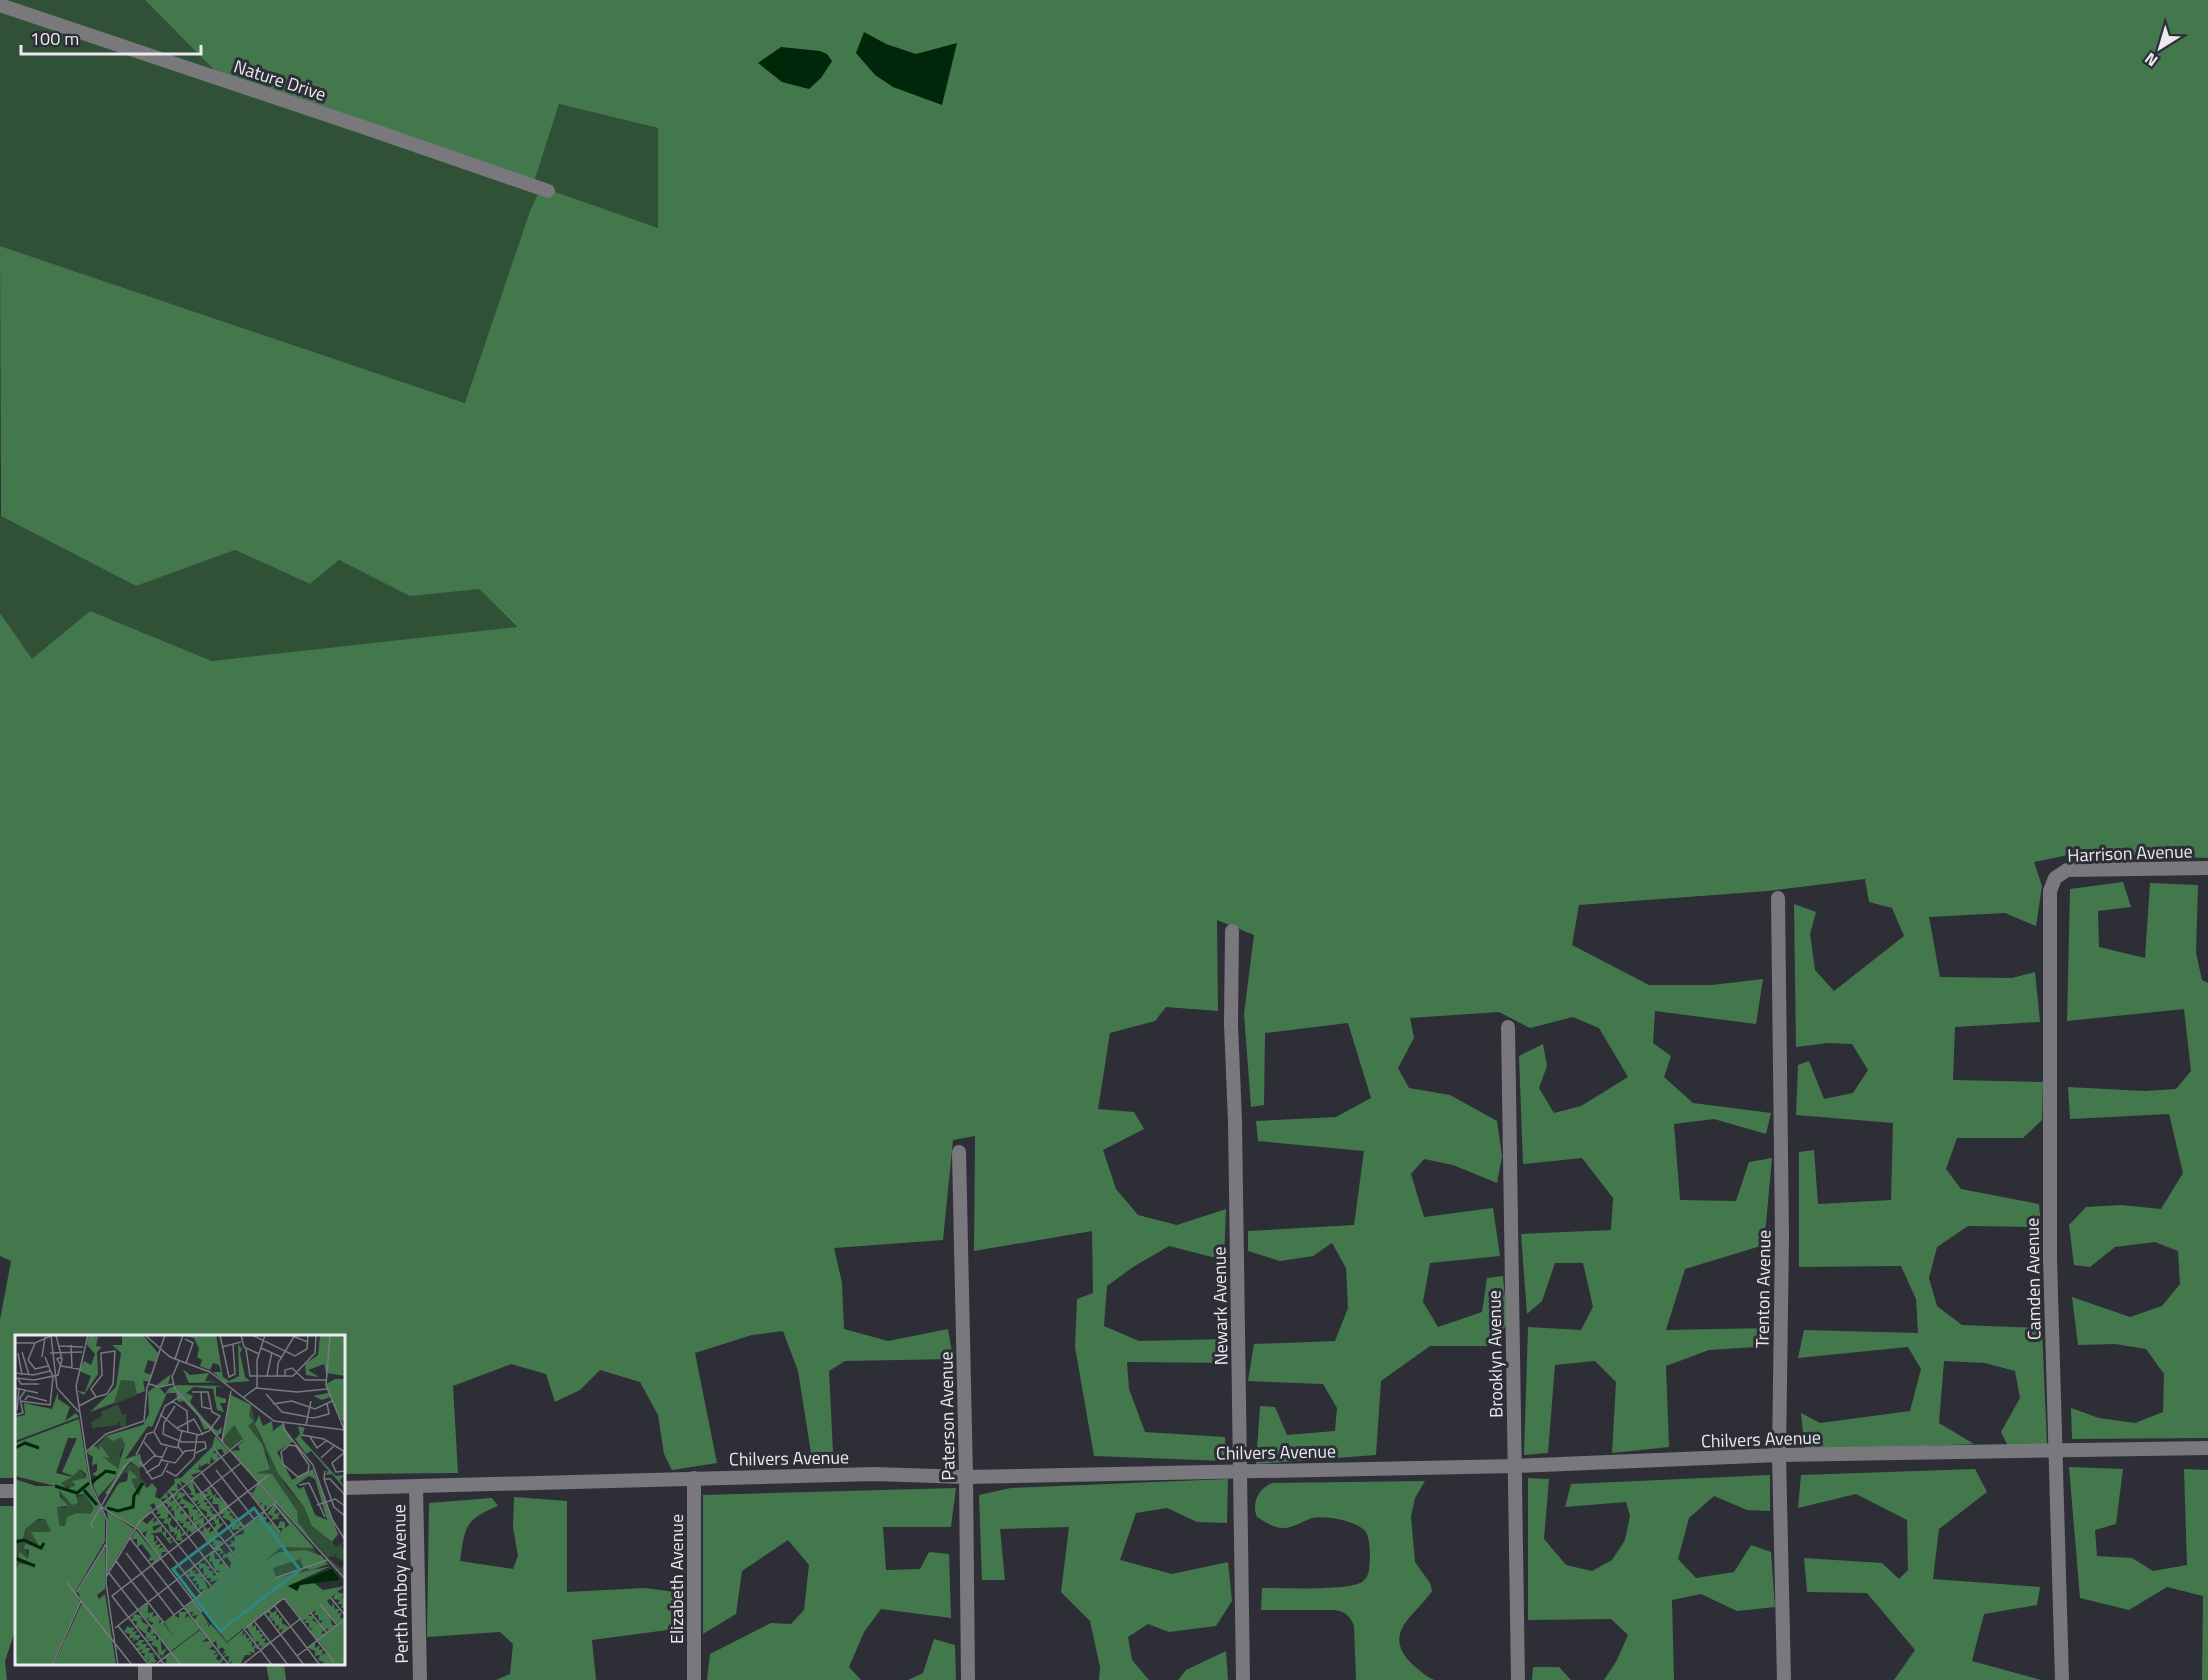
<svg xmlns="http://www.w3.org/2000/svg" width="2208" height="1680" font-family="'Titillium Web',sans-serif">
	<rect width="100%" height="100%" fill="#2e2e37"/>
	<!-- green -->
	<g fill="#315137">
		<path d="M0 0H145L223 79 533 184 559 104 658 128V228L541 188 530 211 466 403 0 246Z"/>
		<path d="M0 515 136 586 235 550 310 584 339 560 410 595 479 589 517 628 212 661 90 611 32 660 0 613Z"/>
	</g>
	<!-- forest -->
	<g fill="#43784d">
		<path d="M145 0H2208V858L2078 853 2034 862 2042 886 2036 926 2005 913 1929 917 1940 977 2012 978 2035 972 2040 1022 1955 1027 1953 1080 2043 1082 2042 1120 2023 1138H1957L1946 1169 1961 1189 2039 1204 2041 1227 1968 1226 1937 1247 1929 1278 1937 1306 1962 1325 2042 1328 2047 1445 2008 1446 2001 1432 2020 1398 2015 1371 1985 1363 1944 1361 1939 1423 1974 1444 1805 1451 1801 1413 1820 1423 1910 1411 1921 1369 1908 1347 1798 1358 1804 1330 1918 1333 1916 1299 1901 1266 1799 1267V1152L1814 1150 1818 1204 1891 1200 1893 1123 1796 1115 1798 1065 1809 1061 1824 1099 1853 1093 1868 1070 1852 1044 1828 1043 1796 1047 1794 904 1816 912 1810 934 1815 970 1834 991 1904 936 1892 908 1869 902 1865 879 1768 891 1579 905 1572 945 1649 985H1712L1763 979 1756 1024 1655 1011 1653 1043 1671 1056 1664 1077 1693 1103 1771 1113 1766 1134 1714 1119 1674 1124 1680 1200 1736 1201 1749 1162 1772 1158 1764 1245 1685 1269 1666 1330 1771 1328 1770 1346 1709 1350 1666 1366 1669 1447 1612 1453 1616 1382 1595 1361 1555 1365 1548 1453 1524 1455 1528 1327 1581 1330 1593 1307 1583 1263H1555L1542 1301 1527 1314 1521 1234 1611 1230 1613 1198 1582 1158 1523 1164 1519 1056 1543 1044 1547 1066 1539 1088 1554 1113 1581 1106 1628 1077 1599 1028 1573 1017 1530 1028 1499 1012 1410 1018 1414 1038 1398 1068 1409 1088 1450 1095 1497 1121 1502 1156 1497 1183 1453 1165 1424 1159 1411 1174 1424 1217 1493 1208 1500 1256 1430 1263 1423 1302 1438 1327 1482 1312 1487 1278 1503 1276 1507 1323 1494 1346H1430L1381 1381 1376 1455 1256 1464 1260 1406 1275 1407 1287 1435 1335 1431 1337 1408 1323 1384 1248 1381 1254 1344 1335 1341 1348 1308 1346 1268 1332 1243 1313 1256 1280 1261 1248 1251V1231L1354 1225 1364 1151 1258 1141 1256 1121 1336 1117 1371 1098 1348 1023 1265 1033 1264 1105 1251 1107 1244 1014 1254 935 1217 920 1218 1011 1166 1007 1155 1021 1110 1033 1098 1109 1134 1112 1144 1129 1103 1150 1116 1189 1138 1215 1177 1225 1226 1209 1224 1260 1169 1246 1133 1267 1107 1286 1104 1326 1139 1341 1228 1339V1363L1127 1362 1129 1389 1145 1432 1225 1437 1226 1461 1094 1456 1075 1347 1077 1299 1093 1293 1092 1231 974 1251 975 1136 953 1140 943 1240 834 1248 842 1283 844 1329 888 1341 948 1329 953 1359 845 1361 829 1371 833 1452 811 1453 798 1371 783 1331 752 1335 695 1353 717 1463 672 1470 664 1454 658 1415 640 1382 600 1370 580 1390 555 1402 546 1374 511 1364 453 1386 458 1473 344 1474V1336H16V1478H0V1320L11 1261 0 1256V613L32 659 90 611 212 661 517 627 479 589 410 596 339 560 310 584 235 550 136 586 1 516 0 246 465 403 530 211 541 187 658 228V128L559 104 533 185 223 79Z"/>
		<path d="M2123 882 2131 907 2098 911 2099 947 2145 958 2150 883 2198 885 2196 953 2202 980 2208 983V1438L2072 1439 2071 1408 2099 1418 2135 1423 2163 1412 2164 1374 2146 1349 2115 1344 2078 1345 2072 1297 2130 1317 2162 1306 2180 1284 2178 1251 2155 1242 2115 1247 2090 1267 2074 1265 2069 1225 2086 1207 2121 1205 2161 1209 2183 1173 2169 1114 2070 1119 2068 1087 2145 1091 2176 1089 2191 1071 2184 1009 2067 1021 2070 889Z"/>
		<path d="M2069 1467 2123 1469 2116 1524 2095 1530 2097 1556 2132 1558 2153 1571 2187 1565 2184 1469 2208 1470V1680H2202L2203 1596 2167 1587 2129 1610 2080 1598Z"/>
		<path d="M1975 1469 1987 1492 1939 1529 1933 1579 2040 1587 2037 1605 1984 1614 1972 1661 2041 1680H1894L1915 1650 1867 1593 1807 1592 1804 1558 1882 1563 1899 1579 1908 1570 1907 1520 1856 1494 1798 1508 1801 1475Z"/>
		<path d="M1770 1475V1511L1747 1510 1714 1496 1689 1518 1678 1559 1696 1578 1734 1572 1751 1545 1771 1552 1775 1607 1737 1611 1701 1594 1672 1600 1674 1680H1604L1617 1660 1628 1635 1611 1619 1528 1620V1478L1549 1479 1544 1539 1566 1565 1592 1571 1612 1560 1625 1540 1630 1516 1626 1502 1565 1507 1571 1484Z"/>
		<path d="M1228 1479 1227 1523 1197 1522 1167 1508 1136 1513 1120 1560 1172 1574 1228 1562 1232 1601 1216 1626 1169 1632 1148 1624 1128 1637 1132 1660 1149 1680H1099L1100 1667 1090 1621 1061 1592 1069 1527 1000 1529 1005 1580H982L979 1495 1011 1488Z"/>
		<path d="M1425 1481 1415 1498 1411 1517 1415 1562 1430 1583 1432 1591C1416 1615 1381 1633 1411 1663 1418 1669 1425 1676 1434 1680H1356L1354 1626C1350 1615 1345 1612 1335 1610H1261L1262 1588C1282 1588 1348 1591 1362 1582 1366 1579 1368 1575 1369 1571 1370 1560 1371 1544 1367 1534 1361 1521 1325 1515 1312 1518 1303 1521 1292 1529 1282 1528 1274 1528 1264 1521 1257 1517 1251 1503 1259 1488 1272 1483Z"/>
		<path d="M956 1488 951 1527H883L886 1570 920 1569 929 1552 949 1554 951 1618 881 1609 864 1632 849 1667 861 1680H707L710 1654 771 1623 791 1624 804 1610 809 1565 788 1540 742 1571 736 1614 703 1634V1495Z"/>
		<path d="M514 1497 567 1501V1592L645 1588 675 1592V1629L592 1640 596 1680H496L510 1674 513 1644 500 1632 427 1637 429 1503 492 1498 498 1506C464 1520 465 1527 460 1561L513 1569 518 1556 513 1527Z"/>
		<path d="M0 1506H16V1628L5 1661 7 1680H0Z"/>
		<path d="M934 1639 955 1645 956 1680H908L923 1673Z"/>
		<path d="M1226 1651 1228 1680H1178L1186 1670Z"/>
		<path d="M266 1664H284L286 1680H269Z"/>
		<path d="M1533 1667H1559L1571 1680H1532Z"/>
	</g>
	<!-- water -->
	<g fill="#002709">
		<path d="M864 32 886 44 916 54 957 43 942 105 893 87 875 75 856 53Z"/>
		<path d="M781 47 820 51 827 54 832 61 821 78 809 89 782 82 758 63Z"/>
	</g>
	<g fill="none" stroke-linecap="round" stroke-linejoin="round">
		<!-- minor -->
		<g stroke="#78787d" stroke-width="14">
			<path d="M0 5 369 129 548 191"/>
			<path d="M1778 898 1782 1237 1779 1455 1784 1680"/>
			<path d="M1232 931 1231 1024 1235 1121 1243 1680"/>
			<path d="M1508 1027 1518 1680"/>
			<path d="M959 1152 966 1477 968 1680"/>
			<path d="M694 1478V1680"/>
			<path d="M344 1488 874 1474 966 1477 1515 1466 1779 1455 2208 1448"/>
			<path d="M416 1488 420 1680"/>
			<path d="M0 1491H16"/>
			<path d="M145 1664V1680"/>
			<path d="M2062 1680 2050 1258V891L2055 878 2067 870 2208 868"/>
		</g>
	</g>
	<g text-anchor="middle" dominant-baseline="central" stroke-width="6" stroke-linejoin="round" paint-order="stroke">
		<!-- street labels -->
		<g font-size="18" fill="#eaeaf0" stroke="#2e2e37">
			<text transform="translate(280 80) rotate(18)">Nature Drive</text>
			<text transform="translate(2130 853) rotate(-2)">Harrison Avenue</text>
			<text transform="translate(2033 1279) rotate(-91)">Camden Avenue</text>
			<text transform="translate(1763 1289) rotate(-89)">Trenton Avenue</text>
			<text transform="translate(1220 1306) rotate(-91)">Newark Avenue</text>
			<text transform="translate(1495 1354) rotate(-91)">Brooklyn Avenue</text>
			<text transform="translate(947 1416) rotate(-91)">Paterson Avenue</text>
			<text transform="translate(1761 1439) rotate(-2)">Chilvers Avenue</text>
			<text transform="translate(1276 1452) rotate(-1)">Chilvers Avenue</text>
			<text transform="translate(789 1458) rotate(-1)">Chilvers Avenue</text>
			<text transform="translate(676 1579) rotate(-90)">Elizabeth Avenue</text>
			<text transform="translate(400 1584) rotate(-91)">Perth Amboy Avenue</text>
		</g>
	</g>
	<!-- overview -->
	<g transform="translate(15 1335)">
		<rect width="330" height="330" fill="#2e2e37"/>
		<path d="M106 45 119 46 122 60 99 69ZM103 69 107 80 111 79V91L106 92 104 86 102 90 77 93 76 87 87 81 86 77ZM236 70 244 100 272 153 289 172 294 187 322 212 330 206 326 211 330 214V227L321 222 322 214 320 221 313 222 325 233 330 230V243L286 192 261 146 252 139 241 138 255 134 252 119 233 91 237 85 234 81ZM219 90 228 105 215 115 208 104ZM91 101 106 102 110 109 104 120 108 125 103 134 97 133 88 122H95L80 113ZM115 128 124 133 126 144 133 151 128 149 125 161 116 144 122 143 110 137 105 141ZM65 134 71 143 59 147 57 154 45 148ZM44 155 60 163 71 159 79 173 75 179 52 182 50 191 43 189 42 172 51 173ZM30 184 36 197 23 199 26 214 11 213 13 224 6 220 4 224 19 228V233L0 234V204L16 187ZM296 209 304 222 271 216 249 226 266 211 292 212ZM285 223 297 232 310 224 314 229 287 240 261 243 258 248 257 233Z" fill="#315137"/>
		<path d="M74 0 83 2 81 11 87 12 82 17 83 39 69 60 62 56 70 57 76 41 64 36 69 26 76 30 80 19 72 10ZM107 0H128L143 18 140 27 133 25 129 37 136 40 134 46H128L130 56 122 59 119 46 106 45 99 68 75 77 101 52 106 18 97 10H107ZM201 0 208 42 214 46 224 41 223 9 227 14 225 18 230 42 235 46 210 48 198 37H206L204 30 198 28 195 35 185 31 187 25 182 22 184 14 179 3 169 1ZM305 0H330V35L326 36 330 37V41L311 38 309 29 293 35 304 42 291 40 290 29 303 20ZM168 34 175 40 194 38 190 46 205 47 174 48ZM156 39 153 49 144 52 150 59 154 53 163 50 209 51 201 52V61L211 64V68H205L209 77 202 75 198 54 179 52 171 58 178 61 175 67 190 85 202 96 207 92 206 98 202 101 194 93 190 95 183 81 169 66 163 67 161 58H152L137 92 133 91 110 124 125 119 128 131 124 133 115 126 93 160 90 158 102 141 83 162 78 150 83 142 77 139 82 136V128L77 131 78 122 72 118 79 110 84 115 85 110 95 123 88 122 103 134 110 109 106 102 98 106 91 101 128 90 134 79 133 57ZM320 44H330V85L327 86 315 62 307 65 298 61 313 58 311 49ZM43 57V64L55 72 50 86 61 78 64 82 0 106V82L10 80 9 68 37 74ZM216 60 236 70 234 81 238 86 233 91 247 109 255 134 241 138 257 139 282 176 283 187 300 209 216 116 225 115 223 111 229 106 219 90 208 104 210 108 207 105ZM244 80 248 91 257 86 258 96 267 89 279 106 262 117 277 145 298 134 323 199 317 207 296 190 289 172 263 138 240 89ZM294 141 300 144 312 185 300 180 289 152 292 150 284 154 281 150ZM64 84 75 150 90 183V206L61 256 65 267 36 330H0V234L4 229 20 230 4 224V217L13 224 14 215 8 213 11 209 26 214 16 197H36L30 184H23L10 194 8 204H0V144L21 151H40L0 141V108ZM53 103H62L47 137 58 141 65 134 71 139V143L57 146 60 150 53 154 46 148 57 142 41 138ZM44 155 57 170 63 168 61 160 70 159 79 173 75 179 62 178 52 182 50 191 44 190 42 172 53 171 45 162ZM283 91 290 93 286 103 321 141 330 140 325 145 330 154 317 139 311 140 313 135 296 116 291 119 280 104 285 99ZM200 101 213 115 209 119 207 114 200 115 198 119 202 117 204 124 199 126 196 122 195 130 192 128 185 132 184 128V134L178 133 188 136 176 140 179 142 171 149 165 146 168 152 162 148 163 156H156L159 160 168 155 165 157 171 159 167 163 180 171 177 174 184 175 182 180 185 177 188 180 183 184 189 182V189L183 193 185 188 182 191 178 187 183 185 178 186V181L175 183 173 173H167L170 169H164L166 163 161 165 163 159 159 163 152 157 153 163 146 164 154 178 152 184 157 182 155 189 159 193 163 190 162 196 165 193 166 200 168 197 171 200 166 201 168 206 161 205 162 198 158 202 160 197H155L153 189 148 188 150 184 143 183 146 179H140L143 177 139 168 135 170 138 174 121 192 89 172 104 148 112 146 114 135 123 143 116 144 124 161 128 149 132 153 137 148 142 154 140 162 145 164 160 148 159 144 166 143 197 112ZM177 146 181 159 186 157 191 164 188 167H193L191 171H196L195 177 198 174 197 179H202L201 185 204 182V189L209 188 202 196 199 193 202 189H196L200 188 198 184 193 186 196 181 191 183 192 177 183 172 186 168 181 170 184 165 179 167 176 163 180 161 174 159 177 157 172 151ZM243 148 260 167 252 173 250 169 249 176 245 170 248 167 244 169 234 156 238 158ZM195 153 198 161 202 158 200 162 207 164 204 168 207 165 214 173 212 175 217 177 214 180 220 181 216 182 223 185 221 189 225 187 228 192 224 191 225 194 217 195 215 186 207 182 210 178 205 180 203 169H197L198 163 193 165 196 160 191 162 188 158 194 159 191 156ZM157 162 155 167 159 165 163 170 161 175 164 171 167 175 165 179 170 178 173 182 170 187 176 186 175 191 178 188 182 194 177 198 174 195 172 199V193L167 192 169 188H163L167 186H161L158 174 155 178 157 171 152 173 153 169 148 168ZM260 168 299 213 266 212 250 226 264 217 290 215 307 221 312 229 296 235 288 232 285 224 258 233 261 243 316 231 273 251 283 255 285 250 315 244 299 248 308 255 330 251 322 257 329 259 326 264 330 261V273H326L327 269H322L325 265 318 264 320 259 312 266 317 272 318 266 320 274H325L322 279 327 277 325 283H330L322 289 315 281 317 290H321L312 297 313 293 310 295 305 289 308 285 304 286 303 280H299L301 275 293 281H298V286L303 287 300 290 303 288 309 295 306 299 312 298 330 284V330H307L309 327 303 325 305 320 300 321V316L293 313 300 307V313L305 310 304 315 308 314 307 320 310 318 318 325 303 305 310 299 302 305 295 296 298 292 294 294V288H289L292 283 288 286 269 262 255 275 257 278 262 275 261 281 264 279V284L267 282V288L274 292 266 298 268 293 263 296 264 290 260 291V286L255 285 259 282 254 284 255 278H250L253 275 237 287 238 292 241 290V295L246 296 244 299H249L246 304 251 303 249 308 255 307 245 314 247 310 243 311 244 306 240 307 231 291 212 307 179 265 189 254 184 255V249L180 250 182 246H177L180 241 174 242 171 238 176 239 173 236 179 231 177 237 182 235 179 239 185 238 188 242 183 243H189L193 254 203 245 194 247 197 243H190L193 240 189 241 188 232 184 235V228L190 229V223L191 231 196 232 193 235 201 238H197L199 241 205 236 200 235 197 226 194 228 195 219 199 216 200 224H206L204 230 208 228 214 235 216 228 212 222 207 224 209 217 204 220 206 216H201L198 213 201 209 197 211 199 206 195 208 184 194 188 197 189 191 192 194 196 191 194 198 199 195 203 200 199 204 208 207 200 214 205 212 211 220 215 216 218 220 220 212 213 211 217 208 215 205 220 207 219 201 229 199 228 193 249 178 248 182H252L250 189 256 186 254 190 257 188 265 198 268 193H262L265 186 270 187V193L275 189 262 172 259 179 265 177 263 183H269L256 185 258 181 252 179ZM92 175 119 194 91 240 93 184ZM140 181 138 188 142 185 146 189 137 192 139 196 147 190V198L151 195V203L156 202 155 207 160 205 155 209 146 197 135 199 139 200V207L143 205 140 210 147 209 143 214 148 212 152 217H147L146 223 130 202 132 196 127 198 122 192 127 185 132 189ZM121 195 145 224 136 230 139 225 133 226 136 221 127 209 122 212V204H116ZM90 212V254L82 260 84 264 90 259 101 330H38L67 268 63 257ZM178 266 193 287 188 292 194 287 193 292 196 289 212 308 229 294 227 301 231 298V303H236L233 307 237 305V312L241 309 244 315 239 312 240 318 234 317 237 320H230L225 330H214L218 326 213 328 214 321 208 322 212 317 207 320 210 315 207 312 203 315 201 306 197 308 179 285 183 280 177 281 178 276 174 278 170 273ZM133 268V278L139 277 137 282 142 280 145 285 143 289 147 286 160 304 149 287 158 280 164 283V277H172L170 283 174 281 185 294 156 316 136 290 139 288 132 285 135 282 131 284 124 275ZM120 279 127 281 125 286 128 283 127 287 134 290 132 296 135 298 136 293 140 298 136 301 141 300V306L145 303 147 316 152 313 146 324 147 319 144 321 142 312 136 310 138 306H132L135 302 131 305V299L122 292 126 291 121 292 122 286H116L119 281 115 283ZM114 289 113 292 120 293 117 297 122 296 120 300H126L123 305H130L126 309H133L130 313H136L133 318H139L137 322 140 319 139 324 142 326 138 329 137 326 136 330 133 327 134 321 132 326 129 322 130 318H125L128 314 123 316 121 313 125 311 119 310 124 306 120 304 117 307 119 302 114 304 115 299 109 297ZM185 295 192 303 187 307 194 306 198 311 194 314 202 316 198 320 204 318 201 324 205 326 206 322 209 324 205 329 212 328 210 330H150L152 324H147Z" fill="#43784d" fill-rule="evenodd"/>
		<path d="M317 234 325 245 285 250 282 256 273 251Z" fill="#002709"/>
		<path fill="none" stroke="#002709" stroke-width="3" d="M0 113 10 108 24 113M77 147 91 136 101 138M40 151 62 158 74 148M69 155 82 170M92 173 103 176 118 172 119 161 128 148M0 207 9 205 26 213 29 208M0 223 20 231"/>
		<path fill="none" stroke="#797981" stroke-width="1.5" d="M36 0 42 53 64 77M73 0 61 51 76 150 92 185 91 248 103 330M130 0 155 22 195 37M205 0 214 42 220 39 218 10M226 0 229 12 244 19M237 0 280 21 292 14 293 0M275 0 293 7M315 0 311 50 329 94M170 4 178 8 171 28M0 8H20L36 1M56 10 57 33M44 11 68 12M207 12 226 7M246 13 266 22M231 14 235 41H278L300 18 301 0M100 16 98 49 92 59 81 62 76 54 87 40 86 18ZM7 17 14 40M3 18 7 40M35 18 67 17M27 22 30 2M47 22 42 24 46 31 64 34M160 24 168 0M13 25 20 34 33 31M13 25 20 8M164 26 157 42 160 54 330 244M195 37 259 86 330 95M0 38 18 40 35 36M252 41 257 17M270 41V35L277 33 290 45H311M262 42 263 28 280 0M0 43 19 45 43 40 47 24 41 0M3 44 6 49H24M134 49 145 52 158 49M0 53 23 58M241 53 282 57 312 54M177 57H193L197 77 205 81M186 57 187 72 196 74M251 59 267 77 299 83 314 79 312 68M229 62 242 52V25L250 0M10 65 13 61 32 66M5 66 35 70 38 42 30 22M157 66 172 76 173 97M258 69 277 66 300 74 317 66M64 71 81 62M160 71 149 88 148 99 167 107H190L191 113 181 118M2 75 4 54M145 79 164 95 184 100 194 96 205 81M0 80 8 78 5 63 10 56M268 88 270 96 298 130 317 184 330 205M291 90 296 66M162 93 179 84 188 100M167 96 163 111 168 118M287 100 309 104 330 117M295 102 302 113 311 106M207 106 216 56M129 107 141 121M274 110 281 111 294 130 293 137 283 142 268 129 266 117ZM163 113 146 109 139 97 150 71 166 61M200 114 265 197M71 117 91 99 129 86 132 53 150 0M330 117 317 128 321 137 330 136M121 120 132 99 138 97M306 123 320 110M146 125 160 128 170 116 181 115M125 126 137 144 147 140 153 128M128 131 139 121 147 122M201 135 239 184M151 136 161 141 179 123 182 100M310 136 309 144 319 172 330 181M131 138 144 130 152 112M187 138 229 192M309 144H315L330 160M177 145 219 200M284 150 294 148 310 182M167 153 219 219M187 158 226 128M157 161 215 235M148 169 202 239M259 169 275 189M302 170 320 164 330 171M87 172 123 194 187 277M137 177 196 251M78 193 76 189 108 133 118 123M115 203 214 330M111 218 159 280 186 259 141 201M101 226 149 288M94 238 166 330M91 242 125 186 228 105M260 243 312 225M52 248 117 330M62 257 91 209M315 262 330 280M305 269 322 290M259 270 305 330M295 277 312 298M249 278 289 330M239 286 273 330M103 291 134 330M100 293 261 167M282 321 330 284M37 330 66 266M140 330 156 317M150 330 97 261 254 140M227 330 285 284M257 330 229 294 269 263 319 327"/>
		<path fill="#308782" fill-opacity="0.15" stroke="#308782" stroke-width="3" d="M239 173 285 235 205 296 158 234Z"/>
		<rect width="330" height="330" fill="none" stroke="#eaeaf0" stroke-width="3"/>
	</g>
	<!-- north arrow -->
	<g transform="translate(2160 48) rotate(217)" stroke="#2e2e37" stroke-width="4.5" paint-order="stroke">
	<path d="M0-4.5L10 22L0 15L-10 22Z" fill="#eaeaf0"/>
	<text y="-9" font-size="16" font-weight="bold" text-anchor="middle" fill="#eaeaf0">N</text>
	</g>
	<!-- scale -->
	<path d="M21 45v9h180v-9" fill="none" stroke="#eaeaf0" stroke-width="3"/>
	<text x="30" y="45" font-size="18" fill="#eaeaf0" stroke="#2e2e37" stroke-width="4.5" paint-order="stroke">100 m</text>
</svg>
